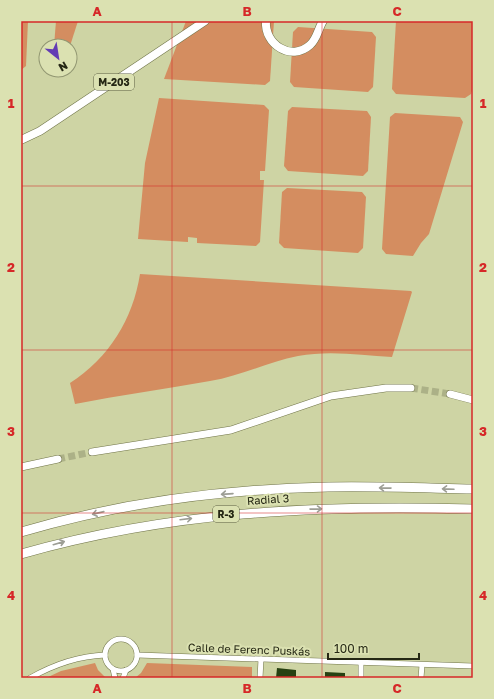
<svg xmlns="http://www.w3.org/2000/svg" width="494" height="699" font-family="'Golos Text',sans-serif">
	<rect width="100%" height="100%" fill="#ced4a4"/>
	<!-- green -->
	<g fill="#d48d60">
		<path d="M21 21H28L26 66 21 70Z"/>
		<path d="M56 21H78L70 46H54Z"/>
		<path d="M186 21H274L270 81 265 85 164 79Z"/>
		<path d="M396 21H473V88L471 94 465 98 396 94 392 89Z"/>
		<path d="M298 27 372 32 376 37 373 87 368 92 294 87 290 82 293 32Z"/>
		<path d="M159 98 264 105 269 110 265 171H260V180H264L260 242 256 246 197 243V238L188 237V242L138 239 145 163Z"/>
		<path d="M292 107 367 111 371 117 368 171 363 176 288 171 284 166 288 111Z"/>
		<path d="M395 113 460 117 463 122 429 234 421 243 413 256 386 254 382 249 390 117Z"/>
		<path d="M287 188 362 192 366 197 363 248 358 253 284 248 279 243 282 192Z"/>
		<path d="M140 274 411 291 412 292 392 357C361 355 329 350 298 356 268 362 240 376 210 381 165 389 120 395 75 404L70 383C109 358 133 319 140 274Z"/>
		<path d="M95 663 98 670 106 678H46L61 671Z"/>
		<path d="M147 663 252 667V678H135L141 673Z"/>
	</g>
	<!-- building -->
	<g fill="#274112">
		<path d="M277 668 296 670V678H276Z"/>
		<path d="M325 672 345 673V678H325Z"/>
	</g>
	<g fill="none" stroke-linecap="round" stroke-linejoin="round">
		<!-- secondary-tunnel -->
		<g stroke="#acb187" stroke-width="7" stroke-dasharray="7 3.5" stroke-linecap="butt">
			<path d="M411 388 450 394"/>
			<path d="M58 459 92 452"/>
		</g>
		<!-- street casing -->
		<g stroke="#707448" stroke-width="6">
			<g id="street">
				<circle cx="121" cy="655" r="16"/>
				<path d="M137 655 473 666"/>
				<path d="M113 669 115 678"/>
				<path d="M30 678C53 665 78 656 105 655"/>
				<path d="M123 678 126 670"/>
				<path d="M260 678 261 659"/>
				<path d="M361 678V663"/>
				<path d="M421 678 422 665"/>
			</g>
		</g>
		<!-- secondary casing -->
		<g stroke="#707448" stroke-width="8">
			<g id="secondary">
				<path d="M450 394 473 400"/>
				<path d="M92 452 231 430 331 396 386 388H411"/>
				<path d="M21 467 58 459"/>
			</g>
		</g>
		<!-- primary casing -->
		<g stroke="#707448" stroke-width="9">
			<g id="primary">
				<path d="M266 21C264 44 291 62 310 45 317 39 318 29 323 21"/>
				<path d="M21 140 40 131 205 21"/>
			</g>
		</g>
		<!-- highway casing -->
		<g stroke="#707448" stroke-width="10">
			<g id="highway">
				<path d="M21 532C119 503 226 489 328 487 376 486 425 488 473 489"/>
				<path d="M21 554C172 511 317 505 473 509"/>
			</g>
		</g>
		<!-- street -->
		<use href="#street" stroke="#fff" stroke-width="5"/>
		<!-- secondary -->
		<use href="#secondary" stroke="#fff" stroke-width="7"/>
		<!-- primary -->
		<use href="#primary" stroke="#fff" stroke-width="8"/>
		<!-- highway -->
		<use href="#highway" stroke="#fff" stroke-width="9"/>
	</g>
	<!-- one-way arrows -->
	<defs><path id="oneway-shaft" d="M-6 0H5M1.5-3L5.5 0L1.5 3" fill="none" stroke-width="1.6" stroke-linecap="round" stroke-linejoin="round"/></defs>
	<g stroke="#9d9e95">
		<use href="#oneway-shaft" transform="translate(385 488) rotate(-179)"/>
		<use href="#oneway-shaft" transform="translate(448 489) rotate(-178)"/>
		<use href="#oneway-shaft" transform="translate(227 494) rotate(176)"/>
		<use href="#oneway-shaft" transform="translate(316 509) rotate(-1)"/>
		<use href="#oneway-shaft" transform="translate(98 513) rotate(167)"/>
		<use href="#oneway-shaft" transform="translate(186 519) rotate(-7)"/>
		<use href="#oneway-shaft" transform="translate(59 543) rotate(-16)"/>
	</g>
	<!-- grid -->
	<path fill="none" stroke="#d62828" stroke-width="1" stroke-opacity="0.55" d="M172 21V678M322 21V678M21 186H473M21 350H473M21 513H473"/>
	<g text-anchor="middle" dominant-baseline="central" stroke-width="4" stroke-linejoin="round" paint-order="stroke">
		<!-- shield labels -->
		<g fill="#dbe1b1" stroke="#5c5f43" stroke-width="1">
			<rect x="94" y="74" width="40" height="16" rx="3"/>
			<rect x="213" y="506" width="26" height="16" rx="3"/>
		</g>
		<g font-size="10" font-weight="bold" fill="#252714">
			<text x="114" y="82">M-203</text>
			<text x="226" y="514">R-3</text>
		</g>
		<!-- street labels -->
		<g font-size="11" fill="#252714" stroke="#dbe1b1">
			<text transform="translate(268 499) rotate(-4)">Radial 3</text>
			<text transform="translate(249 649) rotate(2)">Calle de Ferenc Puskás</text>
		</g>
	</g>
	<!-- border -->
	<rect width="494" height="699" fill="none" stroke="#dbe1b1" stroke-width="44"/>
	<!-- north arrow -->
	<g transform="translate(58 58) rotate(150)"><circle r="19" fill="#dbe1b1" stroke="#929772"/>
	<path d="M0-3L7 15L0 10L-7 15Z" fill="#633cb4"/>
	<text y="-6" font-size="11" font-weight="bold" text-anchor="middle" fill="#252714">N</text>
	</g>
	<!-- scale -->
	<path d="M328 653v6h91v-6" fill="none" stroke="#252714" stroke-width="2"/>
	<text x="334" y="653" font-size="12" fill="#252714" stroke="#dbe1b1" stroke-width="3" paint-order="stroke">100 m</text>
	<rect x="22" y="22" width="450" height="655" fill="none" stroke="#d62828" stroke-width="1.5"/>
	<g font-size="13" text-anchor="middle" font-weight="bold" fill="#d62828">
		<text x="97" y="16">A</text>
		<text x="247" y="16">B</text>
		<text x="397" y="16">C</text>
		<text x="11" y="108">1</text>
		<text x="483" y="108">1</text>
		<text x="11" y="272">2</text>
		<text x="483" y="272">2</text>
		<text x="11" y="436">3</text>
		<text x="483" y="436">3</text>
		<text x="11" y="600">4</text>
		<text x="483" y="600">4</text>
		<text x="97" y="693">A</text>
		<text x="247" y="693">B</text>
		<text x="397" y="693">C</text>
	</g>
</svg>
